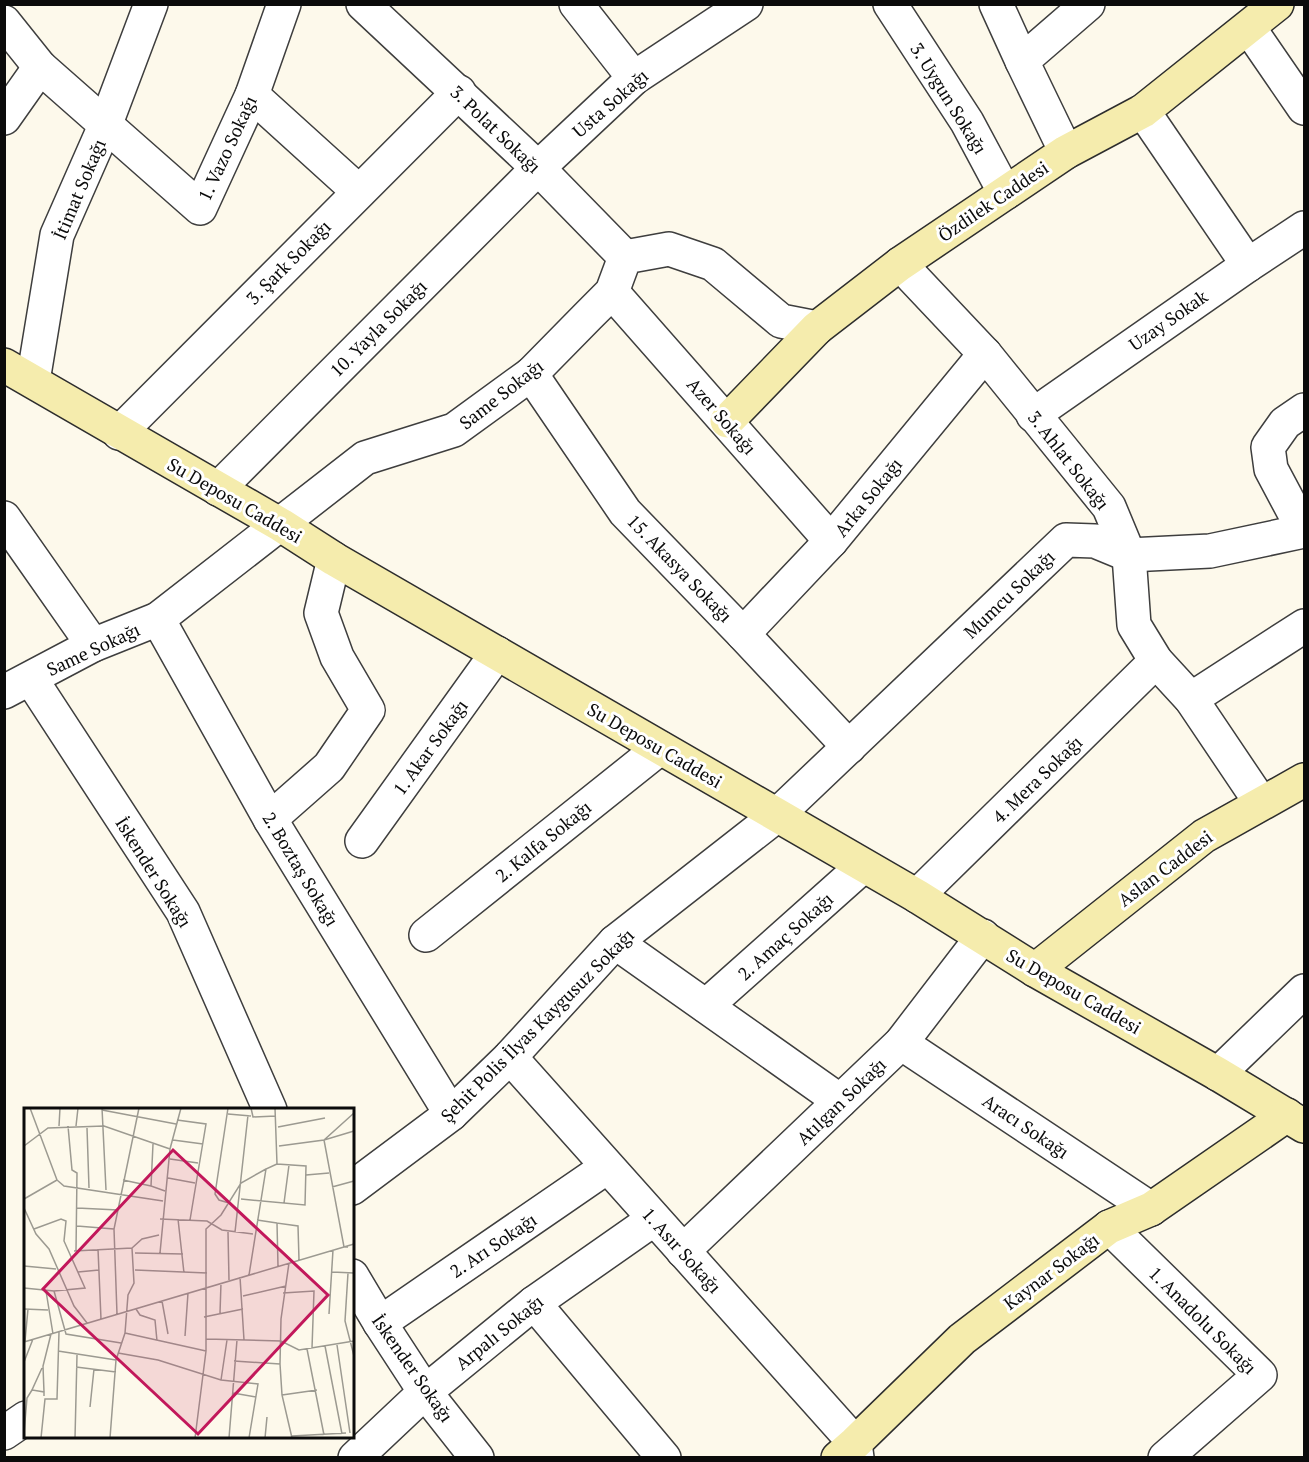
<svg xmlns="http://www.w3.org/2000/svg" width="1309" height="1462" font-family="'PT Serif',serif">
	<rect width="100%" height="100%" fill="#fdf9eb"/>
	<g fill="none" stroke-linecap="round" stroke-linejoin="round">
		<!-- street casing -->
		<g stroke="#3e3e3e" stroke-width="36">
			<g id="street">
				<path d="M363 4 538 168 625 257"/>
				<path d="M576 4 634 78"/>
				<path d="M890 4 967 122 1005 193"/>
				<path d="M996 4 1022 61"/>
				<path d="M4 22 40 67 200 208 252 95 284 4"/>
				<path d="M1249 28 1304 108"/>
				<path d="M252 95 358 191"/>
				<path d="M1143 111 1248 265"/>
				<path d="M4 118 40 67"/>
				<path d="M1066 152 1022 61 1088 4"/>
				<path d="M900 264 985 354 1109 507 1129 555 1134 625 1156 661 1191 699 1261 803"/>
				<path d="M612 292 831 541"/>
				<path d="M531 374 625 512 743 634 849 747"/>
				<path d="M33 381 57 235 105 126 151 4"/>
				<path d="M1304 410 1285 423 1268 447 1271 469 1304 531"/>
				<path d="M1033 415 1248 265 1304 228"/>
				<path d="M119 433 459 92"/>
				<path d="M218 489 538 168 634 78 746 4"/>
				<path d="M4 518 93 645"/>
				<path d="M158 619 270 819 451 1114"/>
				<path d="M743 634 831 541 985 354"/>
				<path d="M31 679 183 912 270 1110"/>
				<path d="M4 692 93 645 158 619 365 458 454 430 531 374 588 316 612 292 625 257 669 249 713 264 781 321 817 328"/>
				<path d="M1191 699 1304 626"/>
				<path d="M270 819 329 767 368 710 337 657 321 613 334 559"/>
				<path d="M362 841 497 653"/>
				<path d="M917 896 1156 661"/>
				<path d="M426 935 660 748"/>
				<path d="M615 942 840 1101"/>
				<path d="M706 1006 863 866"/>
				<path d="M901 1043 1151 1209"/>
				<path d="M510 1057 855 1443 857 1458"/>
				<path d="M1218 1074 1304 991"/>
				<path d="M352 1188 451 1114 510 1057 615 942 776 816 1066 540 1095 541 1129 555 1210 551 1304 531"/>
				<path d="M1109 1227 1260 1375 1165 1458"/>
				<path d="M683 1251 901 1043 983 936"/>
				<path d="M352 1276 380 1323 425 1392 477 1458"/>
				<path d="M534 1303 664 1458"/>
				<path d="M380 1323 607 1167"/>
				<path d="M4 1433 26 1418"/>
				<path d="M355 1458 425 1392 534 1303 654 1219"/>
			</g>
		</g>
		<!-- secondary casing -->
		<g stroke="#2d2d2d" stroke-width="36">
			<g id="secondary">
				<path d="M4 365 281 525 334 559 917 896 1035 970 1218 1074 1304 1126"/>
				<path d="M727 421 817 328 900 264 1066 152 1143 111 1277 4"/>
				<path d="M1035 970 1204 836 1304 780"/>
				<path d="M838 1458 855 1443 962 1339 1109 1227 1151 1209 1287 1115"/>
			</g>
		</g>
		<!-- street -->
		<use href="#street" stroke="#fff" stroke-width="33"/>
		<!-- secondary -->
		<use href="#secondary" stroke="#f5ecad" stroke-width="33"/>
	</g>
	<g text-anchor="middle" dominant-baseline="central" stroke-width="6" stroke-linejoin="round" paint-order="stroke">
		<!-- street labels -->
		<g font-size="18" fill="#0b0b0b" stroke="#fff">
			<text transform="translate(949 98) rotate(58)">3. Uygun Sokağı</text>
			<text transform="translate(610 103) rotate(-41)">Usta Sokağı</text>
			<text transform="translate(496 129) rotate(44)">3. Polat Sokağı</text>
			<text transform="translate(227 148) rotate(-65)">1. Vazo Sokağı</text>
			<text transform="translate(79 189) rotate(-67)">İtimat Sokağı</text>
			<text transform="translate(993 201) rotate(-34)">Özdilek Caddesi</text>
			<text transform="translate(288 262) rotate(-45)">3. Şark Sokağı</text>
			<text transform="translate(1168 320) rotate(-35)">Uzay Sokak</text>
			<text transform="translate(378 328) rotate(-45)">10. Yayla Sokağı</text>
			<text transform="translate(501 394) rotate(-38)">Same Sokağı</text>
			<text transform="translate(722 416) rotate(49)">Azer Sokağı</text>
			<text transform="translate(1069 460) rotate(52)">3. Ahlat Sokağı</text>
			<text transform="translate(868 497) rotate(-51)">Arka Sokağı</text>
			<text transform="translate(235 500) rotate(30)">Su Deposu Caddesi</text>
			<text transform="translate(680 568) rotate(46)">15. Akasya Sokağı</text>
			<text transform="translate(1009 594) rotate(-44)">Mumcu Sokağı</text>
			<text transform="translate(93 649) rotate(-25)">Same Sokağı</text>
			<text transform="translate(655 745) rotate(30)">Su Deposu Caddesi</text>
			<text transform="translate(430 747) rotate(-54)">1. Akar Sokağı</text>
			<text transform="translate(1037 779) rotate(-44)">4. Mera Sokağı</text>
			<text transform="translate(543 841) rotate(-39)">2. Kalfa Sokağı</text>
			<text transform="translate(1165 868) rotate(-37)">Aslan Caddesi</text>
			<text transform="translate(301 869) rotate(59)">2. Boztaş Sokağı</text>
			<text transform="translate(154 872) rotate(58)">İskender Sokağı</text>
			<text transform="translate(785 936) rotate(-42)">2. Amaç Sokağı</text>
			<text transform="translate(1074 991) rotate(30)">Su Deposu Caddesi</text>
			<text transform="translate(537 1025) rotate(-45)">Şehit Polis İlyas Kaygusuz Sokağı</text>
			<text transform="translate(841 1101) rotate(-44)">Atılgan Sokağı</text>
			<text transform="translate(1026 1126) rotate(34)">Aracı Sokağı</text>
			<text transform="translate(493 1245) rotate(-34)">2. Arı Sokağı</text>
			<text transform="translate(682 1250) rotate(48)">1. Asır Sokağı</text>
			<text transform="translate(1051 1271) rotate(-37)">Kaynar Sokağı</text>
			<text transform="translate(1203 1320) rotate(45)">1. Anadolu Sokağı</text>
			<text transform="translate(499 1332) rotate(-39)">Arpalı Sokağı</text>
			<text transform="translate(413 1368) rotate(55)">İskender Sokağı</text>
		</g>
	</g>
	<!-- overview -->
	<g transform="translate(24 1108)">
		<rect width="330" height="330" fill="#fdf9eb"/>
		<path fill="none" stroke="#9c9a91" stroke-width="1.5" d="M6 0 33 72M78 0 82 82M204 0 191 86 195 92 205 95M227 0 229 9 252 8M78 2 152 16M204 6 227 8M153 12 182 16 166 112M35 18 36 0M44 18 48 62 53 65 52 143M52 18 54 0M254 19 301 10M63 20 65 80M149 32 179 36M129 36 127 78 141 83M0 38 24 20 80 18 146 41M255 38 300 32 330 5M146 51 174 55M282 67 305 65M144 70 171 75M33 72 40 78 139 93M99 72 127 78M308 79 330 73M0 91 33 72M217 91 281 97 282 58 253 56M260 95 265 57M0 100 12 126 25 141 50 198 63 215M53 100 94 102M136 111 183 113 198 122 229 126M154 111 160 165M233 112 253 115M53 118 90 121M204 124 205 172M211 124 224 7M324 139H320L300 32 330 23M74 141 77 211M50 143 108 140M111 145 159 146M136 145 146 41 157 0M265 155 257 211 256 256 258 287 268 330M0 158 32 161M254 158 253 115 274 118 275 152M111 162 183 165M54 164 75 162M308 164 330 165M324 165 321 213 330 248M225 167 242 61 253 56 251 0M216 169 220 232M0 180 30 183 61 180 40 133 42 113 37 111 10 121M22 183 29 226M30 183 42 226 97 235M259 185 290 183 288 240M219 188 262 178M138 193 144 226M0 201 24 202M112 201 116 207 131 212 133 233M196 205 197 175M93 206 90 121 115 0M305 206 309 142M180 209 219 201M101 225 182 243M161 228 164 185M182 231 257 233 275 242 330 233M1 233 4 201M0 234 330 136M313 237 326 325M301 238 318 326M283 241 300 327M34 243 92 252M94 245 134 252 197 272 234 276 225 330M210 253 256 256M0 254 9 231M52 259 92 264M18 260 8 282 20 284V288M197 272 203 232M20 284 19 258 27 226M209 285 232 289M258 287 293 282M66 299 70 261M0 325 3 290 8 282M268 328 322 325M17 330 21 291H33L35 224M51 330 53 247M86 330 92 252 101 225 104 187 110 175 108 140 118 131 135 127M171 330 182 243V121L197 107 217 75 242 61M205 330 213 232M241 330 243 309"/>
		<path fill="#c2185b" fill-opacity="0.15" stroke="#c2185b" stroke-width="3" d="M149 42 304 187 174 326 19 181Z"/>
		<rect width="330" height="330" fill="none" stroke="#0b0b0b" stroke-width="3"/>
	</g>
	<!-- border -->
	<rect width="1309" height="1462" fill="none" stroke="#0b0b0b" stroke-width="12"/>
</svg>
